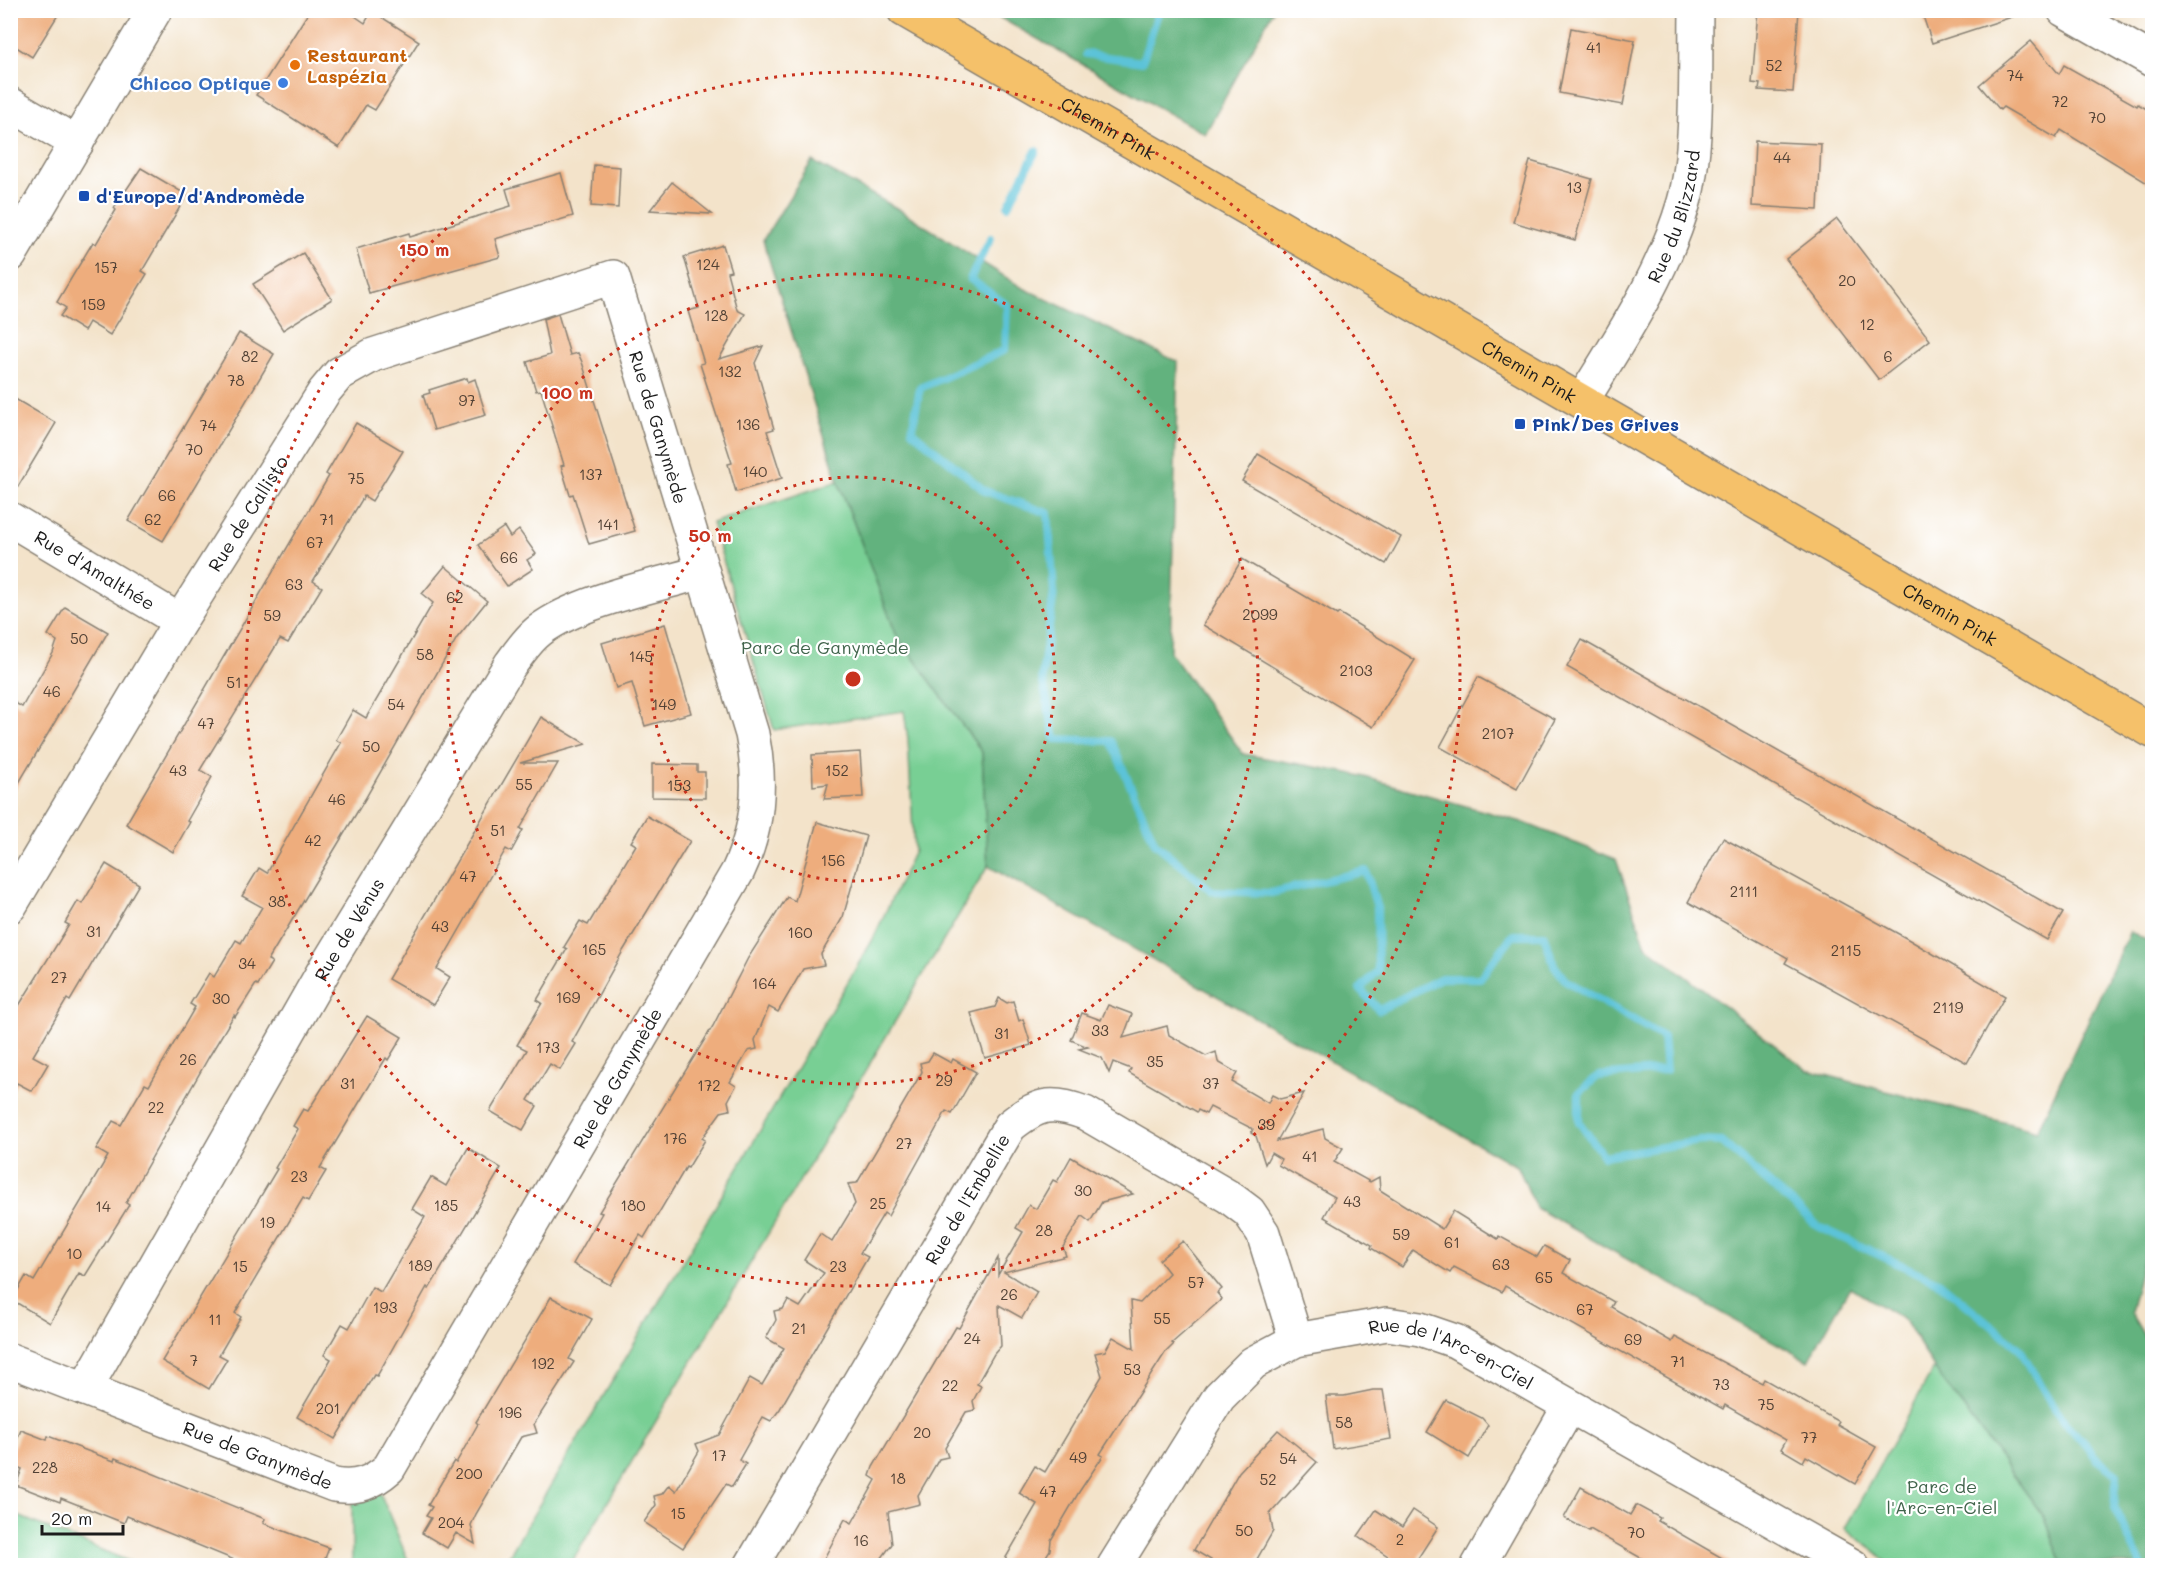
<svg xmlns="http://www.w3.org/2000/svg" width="2163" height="1576" font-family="Mali,sans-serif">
	<rect width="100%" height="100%" fill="#fff"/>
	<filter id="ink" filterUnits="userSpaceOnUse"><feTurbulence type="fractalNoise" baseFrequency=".0167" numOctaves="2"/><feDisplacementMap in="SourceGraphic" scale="12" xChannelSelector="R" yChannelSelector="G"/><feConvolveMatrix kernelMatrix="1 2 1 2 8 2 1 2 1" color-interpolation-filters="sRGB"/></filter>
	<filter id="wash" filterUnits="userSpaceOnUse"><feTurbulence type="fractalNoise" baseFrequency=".008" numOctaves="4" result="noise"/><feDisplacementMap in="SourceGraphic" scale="24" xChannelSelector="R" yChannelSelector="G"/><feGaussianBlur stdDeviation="1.35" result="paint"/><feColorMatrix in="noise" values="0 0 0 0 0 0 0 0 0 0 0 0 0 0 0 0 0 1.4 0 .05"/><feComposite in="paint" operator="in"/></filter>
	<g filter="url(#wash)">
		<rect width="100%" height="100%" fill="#f3e3ca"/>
		<!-- green -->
		<g fill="#78cf94" stroke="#4a7658" stroke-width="1.5">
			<path d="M838 481 896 634 982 752 988 866 570 1565 503 1566 872 941 914 851 908 739 904 711 774 730 712 523Z"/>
			<path d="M1934 1368 2045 1518 2063 1565H1889L1879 1554 1845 1528Z"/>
			<path d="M379 1490 410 1565H352V1501Z"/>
			<path d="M11 1513 138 1565H11Z"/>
		</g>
		<!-- forest -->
		<g fill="#62b27e" stroke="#3f674d" stroke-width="1.5">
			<path d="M988 11H1273L1205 134Z"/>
			<path d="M812 161 900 210 1021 287 1178 362 1170 652 1243 754 1354 774 1522 822 1616 859 1646 946 1807 1070 2037 1131 2130 931 2152 944V1224L2130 1312 2152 1349V1565H2063L2045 1518 1934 1368 1906 1321 1850 1287 1808 1361 1536 1208 1518 1167 988 866 982 752 896 634 838 481 763 240Z"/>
		</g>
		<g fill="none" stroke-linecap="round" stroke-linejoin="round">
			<!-- stream -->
			<g stroke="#5bc3d8" stroke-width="8">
				<path d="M1086 54 1142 62 1159 10"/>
				<path d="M1008 206 1036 151"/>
				<path d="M991 238 970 279 1007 305 1005 350 920 388 912 431 985 491 1048 513 1054 592 1042 677 1055 739 1111 741 1155 843 1212 891 1271 893 1366 871 1377 907 1378 971 1360 989 1379 1010 1441 978H1480L1513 935H1544L1554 965 1565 980 1663 1037 1666 1070 1598 1076 1579 1093V1122L1603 1156 1701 1141 1722 1142 1819 1227 1940 1283 2020 1349 2055 1410 2100 1462 2117 1474 2114 1508 2142 1566"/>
			</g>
		</g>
		<g id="blocks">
			<!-- building -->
			<g fill="#eead7d">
				<path d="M10 10H61L32 57 10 43Z"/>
				<path d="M310 10H346L365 23 372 11 419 41 375 110 366 105 339 148 256 95Z"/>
				<path d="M1758 10H1799L1793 92 1759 90 1760 84 1752 83Z"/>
				<path d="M1921 10H2017L2018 15 1932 43Z"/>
				<path d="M1571 28 1635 40 1623 105 1559 93Z"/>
				<path d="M2031 41 2059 74 2064 65 2137 106 2138 104 2152 112V186L2061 130 2056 138 2003 107 2000 110 1979 85Z"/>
				<path d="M1755 141 1821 144 1818 210 1752 206Z"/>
				<path d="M1530 161 1592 179 1575 240 1513 222Z"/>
				<path d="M594 165 620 167 618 208 591 206Z"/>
				<path d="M141 168 187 195 142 271 147 274 110 335 89 322 84 331 60 316 66 308 57 302 93 242 96 244 116 210 114 208Z"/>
				<path d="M561 173 573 216 495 239 500 257 369 293 356 249 409 233 410 237 511 206 506 189Z"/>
				<path d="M672 182 712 214 650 210Z"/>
				<path d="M1837 219 1930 340 1879 380 1786 259Z"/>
				<path d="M723 245 731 271 727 272 737 310 745 314 719 359 763 346 755 363 774 429 767 431 782 478 736 492 728 464 732 463 700 364 704 363 688 311 699 308 684 257Z"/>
				<path d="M303 253 332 299 283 330 253 284Z"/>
				<path d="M558 314 570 355 578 353 582 362 635 531 589 544 573 494 570 495 561 466 564 465 541 390 536 391 527 362 550 355 543 319Z"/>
				<path d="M239 333 274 354 163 541 128 521Z"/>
				<path d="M467 378 468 382 475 379 486 415 434 430 423 395 430 393 429 390Z"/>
				<path d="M10 396 56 423 10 500Z"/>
				<path d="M356 423 403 451 372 501 364 496 313 581 322 587 288 643 280 639 200 770 212 777 187 821 190 822 173 852 126 824 329 476 326 474Z"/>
				<path d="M1258 454 1401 537 1386 564 1242 481Z"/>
				<path d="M504 527 510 537 519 530 536 554 527 560 533 569 507 586 478 545Z"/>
				<path d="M1242 559 1337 615 1339 613 1415 660 1373 727 1203 625Z"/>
				<path d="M445 566 487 601 457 638 365 799 268 960 272 962 258 985 256 984 235 1017 234 1015 210 1055 126 1203 129 1205 85 1276 79 1273 50 1323 12 1300 26 1276 34 1281 108 1156 96 1149 113 1121 121 1125 145 1084 149 1086 195 1007 190 1004 209 973 214 977 236 940 241 943 262 907 242 896 259 868 267 873 341 743 336 740 353 710 366 718 433 603 422 594Z"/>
				<path d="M65 607 108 632 10 798V700L22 707 53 653 57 641 48 635Z"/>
				<path d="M665 624 691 713 645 726 632 683 616 688 602 643Z"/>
				<path d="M1582 640 2063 913 2047 940 1567 667Z"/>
				<path d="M1478 677 1555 719 1517 789 1440 747Z"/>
				<path d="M541 717 586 744 520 763H558L520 829 523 830 511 852 506 849 437 969 450 977 433 1005 388 979Z"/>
				<path d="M860 752 863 797 824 799 828 784 813 786 812 755Z"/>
				<path d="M652 764 697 765V772H705V798L652 797Z"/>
				<path d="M647 816 690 841 623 951 572 1042 576 1044 560 1070 550 1064 528 1100 537 1106 523 1130 490 1111 527 1050 517 1045 542 1003 537 1000 567 949 564 947 580 921 588 925 636 845 631 842Z"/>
				<path d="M817 822 866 836 843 917 821 954 824 965 803 969 778 1012 769 1007 755 1040 757 1049 748 1051 730 1082 736 1086 728 1101 730 1110 721 1112 702 1138 705 1140 688 1168 686 1167 644 1238 640 1235 610 1285 573 1264 602 1213 599 1212 713 1026 748 958 787 897 795 901Z"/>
				<path d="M1723 838 1906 938 2005 996 1967 1063 1785 963 1788 958 1688 902Z"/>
				<path d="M106 864 139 884 70 1001 67 999 33 1056 48 1064 32 1091 17 1083 10 1094V1020L69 925 65 923 78 901 82 904Z"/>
				<path d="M999 998 1007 1003 1013 1001 1019 1021 1023 1019 1031 1045 985 1058 971 1013 995 1007Z"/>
				<path d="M1108 1005 1132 1014 1123 1038 1167 1026 1169 1035 1206 1056 1216 1052 1218 1062 1237 1073 1232 1082 1268 1103 1272 1095 1280 1099 1304 1093 1277 1141 1323 1129 1325 1138 1343 1148 1334 1162 1370 1182 1379 1177 1380 1190 1442 1229 1453 1211 1498 1239 1499 1236 1537 1257 1544 1246 1570 1260 1563 1273 1614 1302 1611 1307 1672 1342 1675 1337 1762 1383 1764 1379 1839 1422 1837 1425 1876 1447 1855 1484 1806 1456 1803 1462 1781 1449 1786 1440 1725 1405 1723 1409 1505 1286 1502 1292 1454 1267 1450 1273 1413 1250 1402 1267 1371 1248 1372 1245 1324 1217 1335 1197 1278 1165 1281 1159 1271 1153 1265 1164 1256 1136 1251 1133 1253 1129 1210 1107 1206 1114 1198 1110 1197 1112 1129 1073 1131 1069 1113 1062 1109 1073 1102 1058 1079 1049 1088 1047 1071 1040 1082 1013 1101 1020Z"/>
				<path d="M367 1016 402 1037 388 1060 386 1058 320 1168 326 1171 308 1201 303 1198 235 1313 241 1317 219 1355 227 1359 209 1389 162 1361 277 1169 275 1168 298 1129 293 1126 303 1109 308 1111Z"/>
				<path d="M933 1053 951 1063 953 1059 976 1072 952 1114 946 1111 888 1216 884 1213 860 1253 868 1257 780 1409 771 1421 763 1417 739 1460 746 1464 732 1487 726 1484 683 1548 644 1522 656 1505 654 1496 662 1494 669 1485 676 1491 699 1451 696 1444 719 1435 750 1378 762 1385 784 1348 766 1338 776 1320 774 1311 783 1309 788 1300 800 1307 824 1273 804 1260 820 1234 832 1242 855 1204 848 1184 857 1183 922 1072 920 1063 928 1061Z"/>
				<path d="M468 1148 501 1168 429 1289 427 1287 377 1376 374 1375 335 1439 297 1417 331 1359 324 1355 342 1324 349 1328 372 1287 381 1292 425 1217 412 1209 431 1177 446 1186Z"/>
				<path d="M1071 1157 1133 1194 1102 1202 1090 1222 1082 1216 1063 1247 1066 1256 1004 1272 1037 1292 1022 1318 999 1305 1001 1346 994 1354 977 1384 981 1386 973 1401 975 1410 966 1412 945 1448 948 1457 939 1459 918 1495 920 1504 888 1512 892 1544 876 1566H820L845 1519 852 1523 876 1480 870 1476 873 1467 956 1327 959 1328 998 1258V1275L1023 1232 1016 1228 1029 1205 1036 1209 1053 1180 1057 1182Z"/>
				<path d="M1183 1241 1222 1289 1217 1293 1222 1299 1172 1343 1174 1344 1165 1353 1100 1454 1103 1456 1079 1492 1051 1540 1050 1550 1040 1566H1001L1037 1504 1019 1493 1035 1466 1045 1472 1102 1376 1095 1353 1105 1351 1113 1337 1134 1349 1131 1301 1140 1303 1169 1273 1159 1260Z"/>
				<path d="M551 1297 592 1319 569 1359 574 1362 534 1424 537 1433 521 1437 476 1514 471 1525 475 1544 456 1533 447 1548 422 1533 431 1518 426 1516 432 1507 428 1505 454 1461 456 1463 478 1424 476 1422Z"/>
				<path d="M1373 1390H1383L1391 1439 1333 1449 1326 1396H1344Z"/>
				<path d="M1446 1400 1482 1418 1488 1425 1469 1458 1427 1432Z"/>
				<path d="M21 1430 47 1440 48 1436 114 1461 115 1458 265 1519 263 1523 329 1548 322 1566H249L127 1516 124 1523 61 1498 60 1502 16 1485 22 1469 10 1464V1456Z"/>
				<path d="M1278 1430 1317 1462 1270 1514 1273 1531 1253 1566H1213L1211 1560 1194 1550 1239 1472Z"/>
				<path d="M1581 1487 1630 1515 1636 1505 1660 1518 1658 1521 1736 1566H1655L1590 1529 1589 1531 1564 1518Z"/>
				<path d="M1376 1510 1402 1527 1413 1510 1438 1527 1413 1566H1403L1358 1536Z"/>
			</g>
		</g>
	</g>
	<g filter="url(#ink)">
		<use href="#blocks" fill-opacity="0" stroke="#888073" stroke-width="1.5"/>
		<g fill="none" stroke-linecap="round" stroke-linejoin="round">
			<!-- minor casing -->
			<g stroke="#888073" stroke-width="36">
				<g id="minor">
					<path d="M2064 10 2152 60"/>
					<path d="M10 104 77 143"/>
					<path d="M10 255 155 10"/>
					<path id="s1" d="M1582 401C1621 337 1663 275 1684 202 1699 149 1695 67 1696 10"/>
					<path id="s2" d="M10 519 180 621"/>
					<path id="s3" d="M10 906 180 621 324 392 339 374 373 355 613 277 752 734C762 782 759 827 738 871L389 1468C372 1483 357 1489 334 1485L10 1360"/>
					<path id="s4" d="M85 1389 327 965 510 665C519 653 528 639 540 630 578 601 655 586 702 572"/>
					<path id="s5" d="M751 1566 1010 1126C1038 1104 1050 1100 1085 1113L1229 1197 1249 1212 1263 1233 1296 1340"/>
					<path id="s6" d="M1114 1566 1219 1397 1253 1363 1296 1340 1387 1324 1420 1329 1455 1341 1853 1566"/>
					<path d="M1478 1566 1569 1407"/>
				</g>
			</g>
			<!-- major casing -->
			<g stroke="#888073" stroke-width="36">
				<g id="major">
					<path id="s7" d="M904 10 2152 731"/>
				</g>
			</g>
			<!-- minor -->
			<use href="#minor" stroke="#fff" stroke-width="33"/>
			<!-- major -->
			<use href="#major" stroke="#f5c16b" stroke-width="33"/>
		</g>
	</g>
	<!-- distance rings -->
	<g fill="none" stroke="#c8321e" stroke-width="3" stroke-dasharray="3 6">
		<circle cx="853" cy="679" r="202"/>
		<circle cx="853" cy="679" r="405"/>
		<circle cx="853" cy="679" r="607"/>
	</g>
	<!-- markers -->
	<circle fill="#e8710a" stroke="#fff" stroke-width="2" cx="295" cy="65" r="6"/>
	<circle fill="#3f7fe0" stroke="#fff" stroke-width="2" cx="283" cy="83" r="6"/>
	<g fill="#1a4fb4" stroke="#fff" stroke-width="2">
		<rect x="78" y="190" width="12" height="12" rx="3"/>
		<rect x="1514" y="418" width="12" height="12" rx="3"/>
	</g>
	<g text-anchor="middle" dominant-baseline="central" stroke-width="4.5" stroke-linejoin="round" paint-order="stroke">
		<!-- number labels -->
		<g font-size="15" fill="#504034">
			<text x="1594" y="47">41</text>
			<text x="1774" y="65">52</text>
			<text x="2015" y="75">74</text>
			<text x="2060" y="101">72</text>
			<text x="2097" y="117">70</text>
			<text x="1782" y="157">44</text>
			<text x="1574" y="187">13</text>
			<text x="708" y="264">124</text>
			<text x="106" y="267">157</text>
			<text x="1847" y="280">20</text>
			<text x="93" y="304">159</text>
			<text x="716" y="315">128</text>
			<text x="1867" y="324">12</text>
			<text x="250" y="356">82</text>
			<text x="1888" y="356">6</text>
			<text x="730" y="371">132</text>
			<text x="236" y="380">78</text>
			<text x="467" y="400">97</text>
			<text x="748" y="424">136</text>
			<text x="208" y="425">74</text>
			<text x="194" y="449">70</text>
			<text x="755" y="471">140</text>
			<text x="591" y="474">137</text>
			<text x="356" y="478">75</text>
			<text x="167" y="495">66</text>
			<text x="153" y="519">62</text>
			<text x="327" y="519">71</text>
			<text x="608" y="524">141</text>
			<text x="315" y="542">67</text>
			<text x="509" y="557">66</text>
			<text x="294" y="584">63</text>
			<text x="455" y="597">62</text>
			<text x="1260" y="614">2099</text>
			<text x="272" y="615">59</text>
			<text x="79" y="638">50</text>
			<text x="425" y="654">58</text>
			<text x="641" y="656">145</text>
			<text x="1356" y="670">2103</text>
			<text x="234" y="682">51</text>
			<text x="52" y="691">46</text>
			<text x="396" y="704">54</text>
			<text x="664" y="704">149</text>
			<text x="206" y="723">47</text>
			<text x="1498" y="733">2107</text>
			<text x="371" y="746">50</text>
			<text x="178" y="770">43</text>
			<text x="837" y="770">152</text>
			<text x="524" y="784">55</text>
			<text x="679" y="785">153</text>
			<text x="337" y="799">46</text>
			<text x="498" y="830">51</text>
			<text x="313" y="840">42</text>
			<text x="833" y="860">156</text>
			<text x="468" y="876">47</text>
			<text x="1744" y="891">2111</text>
			<text x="277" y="901">38</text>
			<text x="440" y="926">43</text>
			<text x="94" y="931">31</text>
			<text x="800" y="932">160</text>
			<text x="594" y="949">165</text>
			<text x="1846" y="950">2115</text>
			<text x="247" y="963">34</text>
			<text x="59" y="977">27</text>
			<text x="764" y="983">164</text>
			<text x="568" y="997">169</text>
			<text x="221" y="998">30</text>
			<text x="1948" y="1007">2119</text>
			<text x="1100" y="1030">33</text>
			<text x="1002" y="1033">31</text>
			<text x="548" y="1047">173</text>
			<text x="188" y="1059">26</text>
			<text x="1155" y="1061">35</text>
			<text x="944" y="1080">29</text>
			<text x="348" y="1083">31</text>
			<text x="1211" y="1083">37</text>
			<text x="709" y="1085">172</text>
			<text x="156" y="1107">22</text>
			<text x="1266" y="1124">39</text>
			<text x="675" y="1138">176</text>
			<text x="904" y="1143">27</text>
			<text x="1310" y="1156">41</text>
			<text x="299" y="1176">23</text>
			<text x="1083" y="1190">30</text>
			<text x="1352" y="1201">43</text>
			<text x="878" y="1203">25</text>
			<text x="446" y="1205">185</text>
			<text x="633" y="1205">180</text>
			<text x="103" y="1206">14</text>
			<text x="267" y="1222">19</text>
			<text x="1044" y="1230">28</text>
			<text x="1401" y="1234">59</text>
			<text x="1452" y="1242">61</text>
			<text x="74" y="1253">10</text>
			<text x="1501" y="1264">63</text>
			<text x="420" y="1265">189</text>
			<text x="240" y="1266">15</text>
			<text x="838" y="1266">23</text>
			<text x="1544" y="1277">65</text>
			<text x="1196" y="1282">57</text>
			<text x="1009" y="1294">26</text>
			<text x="385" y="1307">193</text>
			<text x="1585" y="1309">67</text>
			<text x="1162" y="1318">55</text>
			<text x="215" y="1319">11</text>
			<text x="799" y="1328">21</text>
			<text x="972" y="1338">24</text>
			<text x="1633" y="1339">69</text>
			<text x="194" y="1360">7</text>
			<text x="1678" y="1361">71</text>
			<text x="543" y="1363">192</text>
			<text x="1132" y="1369">53</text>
			<text x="1721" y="1384">73</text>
			<text x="950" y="1385">22</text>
			<text x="1766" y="1404">75</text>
			<text x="328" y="1408">201</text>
			<text x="510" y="1412">196</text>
			<text x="1344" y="1422">58</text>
			<text x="922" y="1432">20</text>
			<text x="1809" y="1437">77</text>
			<text x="719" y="1455">17</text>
			<text x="1078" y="1457">49</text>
			<text x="1288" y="1458">54</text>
			<text x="45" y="1467">228</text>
			<text x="469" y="1473">200</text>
			<text x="898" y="1478">18</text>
			<text x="1268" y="1479">52</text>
			<text x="1048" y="1491">47</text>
			<text x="678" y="1513">15</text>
			<text x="451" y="1522">204</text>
			<text x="1244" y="1530">50</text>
			<text x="1636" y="1532">70</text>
			<text x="1400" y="1539">2</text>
			<text x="861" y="1540">16</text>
		</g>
		<!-- food labels -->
		<g font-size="18" font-weight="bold" fill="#c56008" stroke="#fff" text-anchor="start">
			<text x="307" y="55">Restaurant<tspan x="307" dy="21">Laspézia</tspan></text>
		</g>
		<!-- shop labels -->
		<g font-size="18" font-weight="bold" fill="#366cbe" stroke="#fff" text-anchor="end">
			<text x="271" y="83">Chicco Optique</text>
		</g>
		<!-- street labels -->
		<g font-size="18" fill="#1c1c1c" stroke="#fff">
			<text stroke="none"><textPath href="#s7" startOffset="236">Chemin Pink</textPath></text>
			<text stroke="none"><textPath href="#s1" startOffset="208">Rue du Blizzard</textPath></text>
			<text stroke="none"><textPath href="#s7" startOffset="722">Chemin Pink</textPath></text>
			<text stroke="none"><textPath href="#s3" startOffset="1074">Rue de Ganymède</textPath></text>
			<text stroke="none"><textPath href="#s3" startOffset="459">Rue de Callisto</textPath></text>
			<text stroke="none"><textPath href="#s2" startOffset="99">Rue d'Amalthée</textPath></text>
			<text stroke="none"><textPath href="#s7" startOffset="1208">Chemin Pink</textPath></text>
			<text stroke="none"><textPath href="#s4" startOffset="530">Rue de Vénus</textPath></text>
			<text transform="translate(617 1078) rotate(-60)">Rue de Ganymède</text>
			<text stroke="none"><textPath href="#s5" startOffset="426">Rue de l'Embellie</textPath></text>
			<text stroke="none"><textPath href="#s6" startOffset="458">Rue de l'Arc-en-Ciel</textPath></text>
			<text transform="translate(258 1455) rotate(21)">Rue de Ganymède</text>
		</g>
		<!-- transit labels -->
		<g font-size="18" font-weight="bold" fill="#164399" stroke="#fff" text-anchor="start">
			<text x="96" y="196">d'Europe/d'Andromède</text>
			<text x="1532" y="424">Pink/Des Grives</text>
		</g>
		<!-- park labels -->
		<g font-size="18" fill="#41644c" stroke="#fff">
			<text x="825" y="647">Parc de Ganymède</text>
			<text x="1942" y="1486">Parc de<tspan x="1942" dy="21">l'Arc-en-Ciel</tspan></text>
		</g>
	</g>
	<circle cx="853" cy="679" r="9" fill="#c8321e" stroke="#fff" stroke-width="3"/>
	<g font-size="18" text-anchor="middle" font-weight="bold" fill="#c8321e" stroke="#fff" stroke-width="4.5" stroke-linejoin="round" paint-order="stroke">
		<text x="424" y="256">150 m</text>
		<text x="567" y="399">100 m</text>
		<text x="710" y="542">50 m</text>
	</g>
	<!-- margin -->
	<rect width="2163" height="1576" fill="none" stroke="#fff" stroke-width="36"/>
	<!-- scale -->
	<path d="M42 1525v9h81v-9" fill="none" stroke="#1c1c1c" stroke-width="3"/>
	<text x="51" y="1525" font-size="18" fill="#1c1c1c" stroke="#ffffff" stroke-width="4.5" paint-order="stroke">20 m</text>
</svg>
